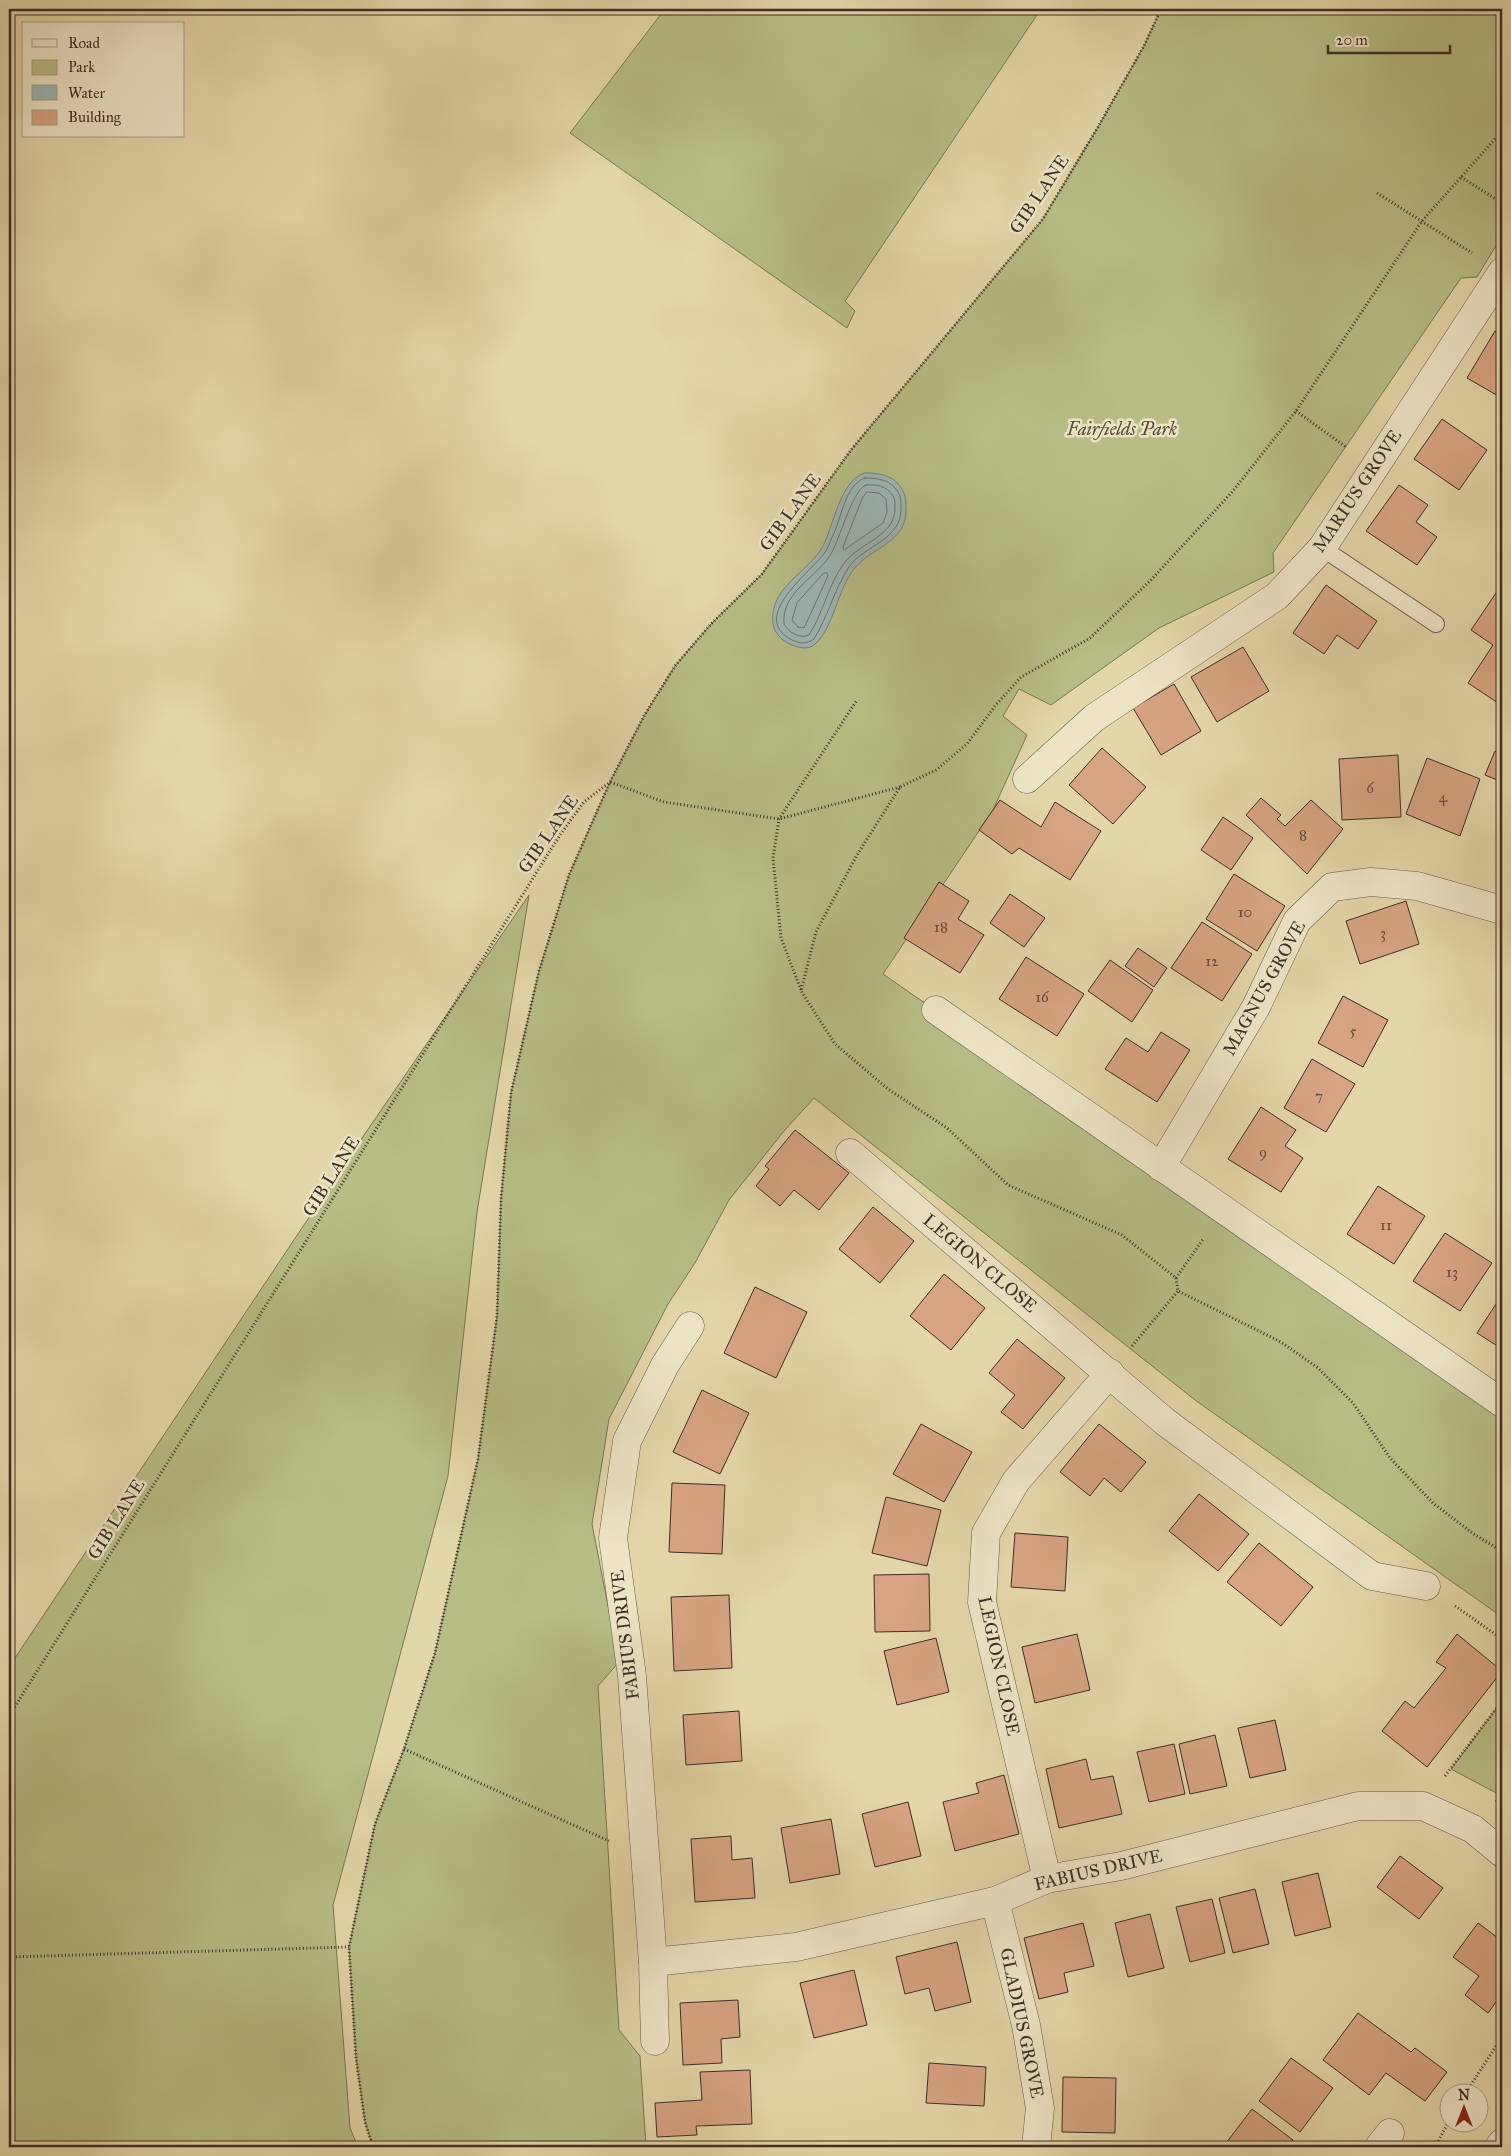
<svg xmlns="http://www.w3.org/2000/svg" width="1511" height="2156" font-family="'IM FELL Great Primer',serif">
	<rect width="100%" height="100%" fill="#e3d6a8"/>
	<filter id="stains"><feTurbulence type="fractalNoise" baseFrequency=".004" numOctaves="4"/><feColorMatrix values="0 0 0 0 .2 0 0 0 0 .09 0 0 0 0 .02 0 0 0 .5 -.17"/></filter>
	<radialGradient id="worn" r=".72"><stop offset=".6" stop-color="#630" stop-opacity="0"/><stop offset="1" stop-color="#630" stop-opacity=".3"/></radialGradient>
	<!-- green -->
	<g fill="#b7bd85" stroke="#7b7656">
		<path d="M665 9H1041L845 301 855 311 847 328 570 133Z"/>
		<path d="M1161 9H1502V236L1477 277 1461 278 1273 553 1274 572 1159 628 1051 705 1019 689 1003 716 1027 735 993 810 883 974 1502 1403V1617L1195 1400 814 1098 784 1131 729 1200 695 1263 668 1304 609 1419 592 1524 619 1662 598 1686 619 2030 640 2056 646 2147H373L365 2122 356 2058 349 1947 375 1824 404 1749 435 1653 478 1459 497 1316 501 1199 511 1093 539 971 569 875 610 782 644 716 675 666 711 624 762 574 851 450 1043 219 1098 127 1144 46Z"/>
		<path d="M529 895 477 1212 448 1476 333 1905 350 2128 358 2147H9V1667L362 1138Z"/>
		<path d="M1502 1701V1796L1451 1769Z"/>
	</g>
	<!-- water -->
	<path fill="#9cb6b5" stroke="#77807c" d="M864 473C880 473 895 475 903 491 906 497 906 503 906 509 907 543 871 547 854 569 838 589 833 628 816 643 811 649 803 649 795 646 785 643 774 635 773 623 769 587 808 573 823 546 834 524 840 482 864 473Z"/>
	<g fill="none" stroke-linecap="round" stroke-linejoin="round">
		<!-- shore -->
		<g stroke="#6e726e" stroke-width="1">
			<path d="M865 478C879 478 891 480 898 492 901 497 901 502 901 507 902 541 865 544 849 567 834 590 828 616 814 639 807 644 800 644 792 640 747 617 813 571 826 551 829 546 831 539 834 533 842 516 845 485 865 478Z"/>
			<path d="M866 485C877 484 887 486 893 496 895 499 895 503 895 507 896 536 861 542 845 562 828 584 824 612 809 635 800 639 789 633 784 624 781 591 819 577 832 552 840 538 853 489 866 485Z"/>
			<path d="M867 492 879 493 886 499 887 512 883 523 844 550 843 547 862 499Z"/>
			<path d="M824 573H827L828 576 804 628 798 627 792 620 797 603Z"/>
		</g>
	</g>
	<!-- building -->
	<g fill="#d7a382" stroke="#3f2e26">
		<path d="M1495 331 1502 335V394L1500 397 1467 378Z"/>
		<path d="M1442 419 1487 450 1459 490 1414 459Z"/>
		<path d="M1399 485 1428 505 1416 522 1437 537 1417 565 1366 531Z"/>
		<path d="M1326 585 1377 621 1358 649 1337 635 1324 654 1293 633Z"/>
		<path d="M1498 590 1502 593V696L1498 703 1468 683 1493 645 1471 630Z"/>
		<path d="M1243 647 1269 691 1217 722 1191 677Z"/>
		<path d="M1174 684 1201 731 1161 755 1133 708Z"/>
		<path d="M1102 748 1146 787 1113 824 1069 785Z"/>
		<path d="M1495 751 1502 754V782L1485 775Z"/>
		<path d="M1398 755 1401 817 1342 820 1339 759Z"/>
		<path d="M1427 758 1480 779 1460 836 1406 814Z"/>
		<path d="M1261 798 1281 815 1277 819 1285 826 1311 800 1343 829 1307 874 1246 815Z"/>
		<path d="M1000 800 1041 827 1055 802 1101 831 1070 880 1019 848 1012 854 979 830Z"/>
		<path d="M1223 817 1253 838 1231 870 1201 850Z"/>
		<path d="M1234 874 1285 906 1257 951 1206 919Z"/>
		<path d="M939 882 969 901 958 919 984 935 960 973 904 938Z"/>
		<path d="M1010 894 1045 918 1024 947 990 923Z"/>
		<path d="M1406 901 1419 944 1360 964 1346 921Z"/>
		<path d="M1202 922 1252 954 1222 1001 1171 968Z"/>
		<path d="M1138 948 1167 968 1154 987 1125 966Z"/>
		<path d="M1026 957 1084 994 1057 1036 999 999Z"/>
		<path d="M1110 960 1153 990 1132 1022 1088 991Z"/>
		<path d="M1343 996 1388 1020 1363 1067 1318 1043Z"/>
		<path d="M1161 1032 1190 1050 1157 1102 1105 1069 1126 1038 1148 1052Z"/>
		<path d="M1312 1059 1355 1084 1326 1132 1284 1108Z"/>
		<path d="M1261 1107 1296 1130 1285 1146 1303 1158 1281 1192 1228 1159Z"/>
		<path d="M795 1130 849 1173 819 1210 794 1190 780 1206 756 1186 769 1169 765 1166Z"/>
		<path d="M1378 1186 1425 1216 1394 1264 1347 1234Z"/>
		<path d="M873 1207 914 1241 880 1283 839 1249Z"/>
		<path d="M1445 1233 1492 1263 1460 1311 1413 1281Z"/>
		<path d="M944 1274 985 1308 951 1350 910 1316Z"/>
		<path d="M755 1287 807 1312 776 1378 724 1353Z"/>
		<path d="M1496 1304 1502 1309V1349L1477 1333Z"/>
		<path d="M1017 1339 1065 1378 1023 1429 1001 1412 1015 1395 989 1373Z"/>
		<path d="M702 1390 749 1413 720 1474 673 1452Z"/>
		<path d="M921 1424 972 1452 944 1502 893 1474Z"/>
		<path d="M1099 1424 1146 1462 1121 1492 1104 1478 1090 1496 1060 1472Z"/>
		<path d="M672 1483 725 1485 722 1554 669 1552Z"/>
		<path d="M1199 1494 1249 1534 1218 1571 1169 1531Z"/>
		<path d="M886 1497 941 1510 927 1566 872 1553Z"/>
		<path d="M1015 1533 1068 1537 1065 1591 1011 1587Z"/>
		<path d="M1259 1543 1313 1587 1281 1626 1227 1582Z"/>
		<path d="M929 1574 930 1631 875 1632 874 1575Z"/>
		<path d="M729 1595 732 1668 674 1671 671 1597Z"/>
		<path d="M1077 1634 1090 1690 1035 1703 1022 1647Z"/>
		<path d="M1457 1634 1502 1671 1427 1767 1382 1731 1405 1701 1414 1708 1446 1668 1436 1662Z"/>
		<path d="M936 1638 949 1692 897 1705 884 1651Z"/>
		<path d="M739 1711 742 1761 686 1765 683 1715Z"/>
		<path d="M1275 1720 1286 1770 1250 1778 1238 1728Z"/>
		<path d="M1215 1735 1227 1786 1190 1794 1179 1744Z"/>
		<path d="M1174 1744 1185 1794 1149 1802 1137 1752Z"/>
		<path d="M1086 1759 1091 1780 1113 1776 1122 1814 1059 1828 1046 1769Z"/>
		<path d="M1004 1775 1019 1834 955 1851 943 1802 979 1793 976 1783Z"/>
		<path d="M908 1802 921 1856 875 1867 862 1814Z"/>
		<path d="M831 1819 840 1874 790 1883 781 1828Z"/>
		<path d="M731 1836 732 1860 752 1858 755 1898 695 1902 691 1839Z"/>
		<path d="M1400 1856 1443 1888 1419 1919 1377 1887Z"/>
		<path d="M1318 1873 1331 1927 1295 1936 1282 1882Z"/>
		<path d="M1255 1889 1269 1944 1233 1953 1219 1898Z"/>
		<path d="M1212 1899 1225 1953 1190 1962 1176 1907Z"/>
		<path d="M1150 1914 1164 1968 1128 1977 1115 1923Z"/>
		<path d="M1083 1923 1094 1966 1064 1973 1068 1992 1039 1999 1024 1938Z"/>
		<path d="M1478 1923 1502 1941V1994L1488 2013 1465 1995 1479 1976 1453 1957Z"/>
		<path d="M957 1942 971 2002 935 2011 929 1988 905 1994 896 1957Z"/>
		<path d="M854 1970 867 2025 814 2038 800 1983Z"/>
		<path d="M738 2000 740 2037 721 2039 722 2063 683 2065 680 2003Z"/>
		<path d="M1358 2013 1411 2052 1415 2048 1447 2072 1425 2101 1386 2073 1369 2095 1323 2060Z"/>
		<path d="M1291 2058 1333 2088 1300 2132 1259 2101Z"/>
		<path d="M929 2063 986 2067 984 2106 926 2103Z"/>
		<path d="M750 2070 752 2124 696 2126 697 2135 657 2137 655 2103 702 2100 700 2072Z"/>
		<path d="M1063 2077 1116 2078 1115 2133 1062 2132Z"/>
		<path d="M1252 2109 1293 2140 1287 2147H1223Z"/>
	</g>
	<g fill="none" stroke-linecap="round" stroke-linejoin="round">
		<!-- service casing -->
		<g stroke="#685846" stroke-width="18">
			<path id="service" d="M1322 548 1436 624"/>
		</g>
		<!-- minor casing -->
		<g stroke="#685846" stroke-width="29">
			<g id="minor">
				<path d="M1027 779 1094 718 1277 596 1322 548 1502 272"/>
				<path d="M936 1010 1502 1403"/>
				<path d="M850 1153 1164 1421 1372 1576 1426 1586"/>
				<path d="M1161 1167 1256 1007 1297 921 1332 887 1371 882 1417 886 1502 910"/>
				<path d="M1047 1879 982 1602 986 1533 1016 1481 1110 1373"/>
				<path d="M995 1901 1026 2025 1040 2108 1036 2147"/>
				<path d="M653 1962 796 1947 995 1901 1047 1879 1121 1866 1358 1806H1423L1473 1829 1502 1853"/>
				<path d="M655 2041 653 1962 632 1676 613 1538 627 1441 665 1365 690 1326"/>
				<path d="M1379 2147 1390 2133"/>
				<path d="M1499 2147 1502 2143"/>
			</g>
		</g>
		<!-- path -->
		<g stroke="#3f2e26" stroke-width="3" stroke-dasharray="1 2.5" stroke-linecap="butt">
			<path d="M1502 131 1422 221 1296 411 1233 491 1150 581 1090 638 1021 677 995 706 967 744 936 770 900 787 857 855 816 932 801 991 835 1044 888 1089 947 1128 1008 1185 1122 1235 1176 1278 1178 1291 1281 1342 1318 1368 1353 1403 1390 1458 1433 1503 1475 1535 1502 1551"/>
			<path d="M1461 177 1502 203"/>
			<path d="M1377 193 1472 253"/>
			<path d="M1296 411 1346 447"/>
			<path d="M801 990 781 938 773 858 779 819 857 700"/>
			<path d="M1176 1278 1204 1238"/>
			<path d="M1132 1346 1178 1291"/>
			<path d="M1455 1606 1502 1639"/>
			<path d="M9 1716 560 835 584 802 610 782 644 716 675 666 711 624 762 574 851 450 1043 219 1098 127 1144 46 1161 9"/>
			<path d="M404 1749 609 1841"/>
			<path d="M1445 1776 1502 1701"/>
			<path d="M1496 1802 1502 1795"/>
			<path d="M9 1957 349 1947"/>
			<path d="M1465 2094 1502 2037"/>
			<path d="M373 2147 365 2122 356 2058 349 1947 375 1824 404 1749 435 1653 478 1459 497 1316 501 1199 511 1093 539 971 569 875 610 782 664 802 779 819 900 787"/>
			<path d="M1435 2147 1448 2123"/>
		</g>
		<!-- service -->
		<use href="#service" stroke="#ede4c6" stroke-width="16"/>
		<!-- minor -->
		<use href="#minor" stroke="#ede4c6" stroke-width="28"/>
	</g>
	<g text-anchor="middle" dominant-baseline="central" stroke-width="5" stroke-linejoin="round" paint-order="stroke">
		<!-- number labels -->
		<g font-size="15" fill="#654b3d">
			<text x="1370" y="788">6</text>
			<text x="1443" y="797">4</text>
			<text x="1303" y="835">8</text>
			<text x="1245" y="912">10</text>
			<text x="941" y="927">18</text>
			<text x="1383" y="933">3</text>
			<text x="1212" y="961">12</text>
			<text x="1042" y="997">16</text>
			<text x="1353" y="1031">5</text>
			<text x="1319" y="1096">7</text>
			<text x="1263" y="1152">9</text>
			<text x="1386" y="1225">11</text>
			<text x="1452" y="1272">13</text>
		</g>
		<!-- street labels -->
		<g font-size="18" fill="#3f2e26" stroke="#ede4c6">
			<text transform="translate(1039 194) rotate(-56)">GIB LANE</text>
			<text transform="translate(1357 491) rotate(-56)">MARIUS GROVE</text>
			<text transform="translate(790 512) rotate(-54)">GIB LANE</text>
			<text transform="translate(548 834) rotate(-55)">GIB LANE</text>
			<text transform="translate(1264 988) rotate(-61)">MAGNUS GROVE</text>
			<text transform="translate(331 1176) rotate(-58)">GIB LANE</text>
			<text transform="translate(980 1263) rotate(40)">LEGION CLOSE</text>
			<text transform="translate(116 1519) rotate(-58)">GIB LANE</text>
			<text transform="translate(625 1635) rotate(-97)">FABIUS DRIVE</text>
			<text transform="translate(999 1666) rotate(78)">LEGION CLOSE</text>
			<text transform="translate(1098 1870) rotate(-13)">FABIUS DRIVE</text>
			<text transform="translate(1022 2023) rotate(78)">GLADIUS GROVE</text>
		</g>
		<!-- park labels -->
		<g font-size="18" font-style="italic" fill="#574b39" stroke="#ede4c6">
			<text x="1122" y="429">Fairfields Park</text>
		</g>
	</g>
	<!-- margin -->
	<rect width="1511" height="2156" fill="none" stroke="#e3d6a8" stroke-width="30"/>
	<rect x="10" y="10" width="1491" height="2136" fill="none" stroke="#3f2e26" stroke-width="2.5"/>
	<rect x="15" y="15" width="1481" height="2126" fill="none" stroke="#3f2e26"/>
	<!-- legend -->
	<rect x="22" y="22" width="162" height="115" fill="#ede4c6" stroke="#a79b86"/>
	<rect x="32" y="39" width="25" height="8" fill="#ede4c6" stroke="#a79b86"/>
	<text x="68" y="48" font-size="15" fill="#3f2e26">Road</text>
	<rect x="32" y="60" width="25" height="15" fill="#b7bd85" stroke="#a79b86"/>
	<text x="68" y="72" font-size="15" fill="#3f2e26">Park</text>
	<rect x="32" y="85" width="25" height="15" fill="#9cb6b5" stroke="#a79b86"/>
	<text x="68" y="98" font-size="15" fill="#3f2e26">Water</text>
	<rect x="32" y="110" width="25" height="15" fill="#d7a382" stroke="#a79b86"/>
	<text x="68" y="122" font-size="15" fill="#3f2e26">Building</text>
	<!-- north arrow -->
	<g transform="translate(1464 2108)"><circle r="24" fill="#ede4c6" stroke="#a79b86"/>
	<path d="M0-4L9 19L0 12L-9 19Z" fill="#8f2418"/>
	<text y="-8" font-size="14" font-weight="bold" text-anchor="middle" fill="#3f2e26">N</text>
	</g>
	<!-- scale -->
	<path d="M1328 45v8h122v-8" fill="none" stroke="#3f2e26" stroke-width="2.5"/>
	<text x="1336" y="45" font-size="15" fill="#3f2e26" stroke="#ede4c6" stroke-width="4" paint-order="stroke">20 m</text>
	<rect width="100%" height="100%" filter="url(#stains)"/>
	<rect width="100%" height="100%" fill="url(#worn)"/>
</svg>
